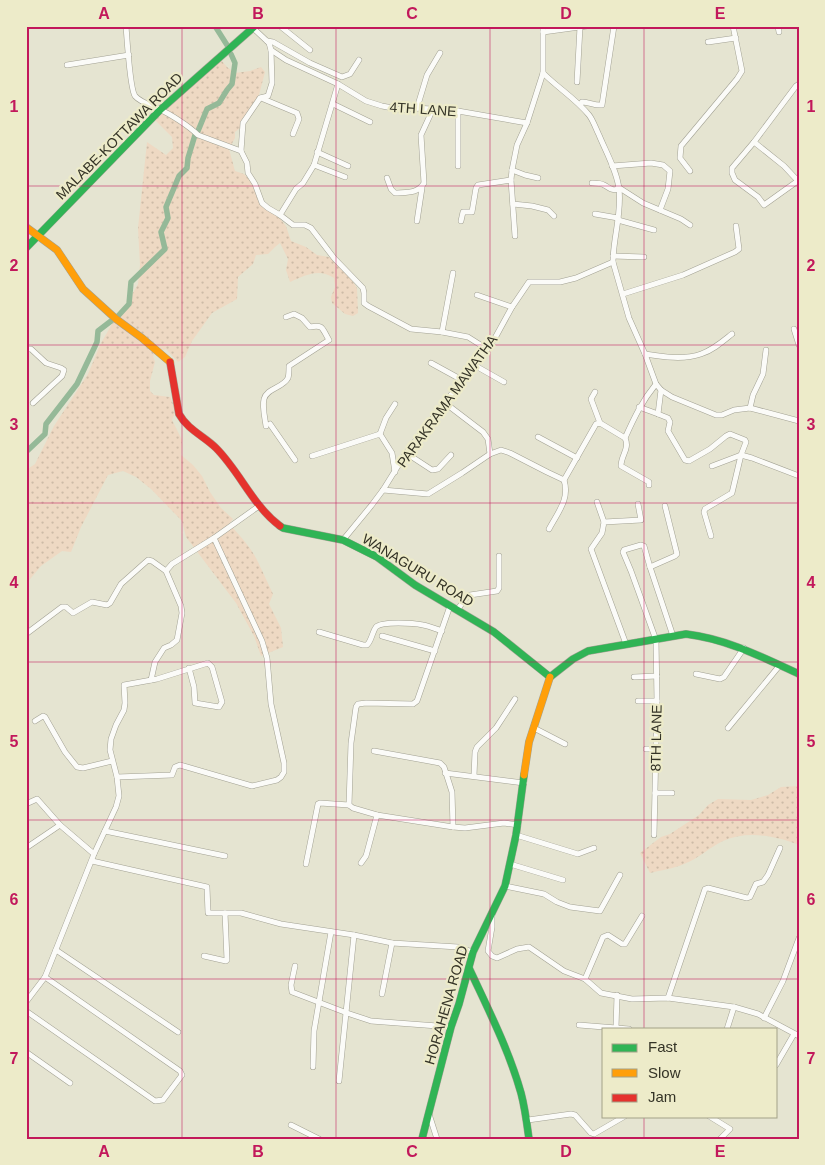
<svg xmlns="http://www.w3.org/2000/svg" width="825" height="1165" font-family="Arial,sans-serif">
	<defs>
		<pattern id="grass-dots" width="8" height="8" patternUnits="userSpaceOnUse" patternTransform="scale(1.25)"><rect width="8" height="8" fill="#eed9c3"/><path d="M2 2h.1M6 6h.1" fill="none" stroke="#cdbba7" stroke-width="1.8" stroke-linecap="round"/></pattern>
	</defs>
	<rect width="100%" height="100%" fill="#e5e4d1"/>
	<!-- grass -->
	<g fill="url(#grass-dots)">
		<path d="M221 60 227 67 235 73 250 71 261 67 265 72 259 95 245 115 243 126 235 132V138L229 149 235 171 244 174 253 183 261 202 277 215 286 226 291 241 306 247 317 255 329 257 348 274 357 288 358 313 353 316 345 314 332 303 331 297 335 287 334 278C319 268 306 275 290 282L286 270 288 259 280 243 275 247 268 254 256 255 253 264 238 277 237 299 212 313 192 341 185 357 178 362 166 349 156 353 153 356 155 362 150 381V391L154 395 170 397 176 410 172 420 182 440 181 455 193 465 202 476 210 492 221 508 233 519 229 524C238 533 253 550 258 562 263 573 268 583 273 594L269 604 281 628 283 647 261 656 254 636 236 603 186 537 182 521 151 489 136 477 123 471 108 475 81 527 71 552 62 551 41 566 26 584V470L35 464 54 426 88 374 101 343 119 312 126 305 138 284 140 265 138 228 147 142 166 155 173 148 172 137 155 120Z"/>
		<path d="M799 786V845C776 836 747 830 723 841 710 847 698 859 684 864 673 869 661 870 650 873L640 853 661 837 670 834 699 815 708 805 718 799 751 800 768 795 781 787Z"/>
	</g>
	<g fill="none" stroke-linecap="round" stroke-linejoin="round">
		<!-- canal -->
		<g stroke="#95b998" stroke-width="5.5">
			<path d="M215 26 227 45"/>
			<path d="M198 131 207 109 219 103 227 90 232 84 235 63 231 54"/>
			<path d="M118 316 129 304 131 282 165 249 161 232 168 218 166 207 179 176 187 168 188 158 195 135"/>
			<path d="M26 452 45 434 46 424 77 384 97 342 98 331 111 321"/>
		</g>
		<!-- street casing -->
		<g stroke="#a2a193" stroke-width="6">
			<g id="street">
				<path d="M126 26C127 39 130 89 135 96 140 102 152 106 159 109 170 114 189 126 198 135L241 151"/>
				<path d="M280 26 310 50"/>
				<path d="M778 26 779 32"/>
				<path d="M253 28 269 43 271 50 272 83 268 96 260 98 243 123 241 151 247 163 248 173 255 184 262 203 268 208 280 215 293 225H305L311 228 334 258 363 288 364 293V303L368 306 411 329 442 332 468 337 487 349"/>
				<path d="M543 32 587 26"/>
				<path d="M267 41 273 42 310 63 342 77 350 74 359 60"/>
				<path d="M708 42 736 38"/>
				<path d="M271 50 286 60 338 84 366 101 382 106 403 110 417 108 458 111 527 123"/>
				<path d="M67 65 129 55"/>
				<path d="M543 73C558 88 576 99 589 115 593 120 596 129 599 135 606 152 617 171 619 189 622 214 613 238 613 262L629 318 645 354 656 384 661 390 672 397 716 415H722L734 410 750 408 799 421"/>
				<path d="M577 82 580 27"/>
				<path d="M799 84 796 86 754 142 732 168V173L735 180 758 197 764 205 799 180"/>
				<path d="M261 98 297 113 299 119 293 134"/>
				<path d="M333 104 370 122"/>
				<path d="M580 105 582 102C590 102 594 106 602 105L614 26"/>
				<path d="M417 108 427 75 440 53"/>
				<path d="M754 142 784 166 798 181"/>
				<path d="M317 152 348 166"/>
				<path d="M314 165 345 177"/>
				<path d="M458 166V111"/>
				<path d="M612 166 651 163 663 165 670 171 668 189 660 210"/>
				<path d="M512 170 525 175 538 178"/>
				<path d="M690 171 680 158 681 146 737 79 742 71 733 26"/>
				<path d="M387 178 391 189 395 193C406 192 418 194 424 183L421 135 433 109"/>
				<path d="M592 183C596 183 601 183 604 185 610 188 611 191 619 189"/>
				<path d="M618 187 643 203 681 219 690 225"/>
				<path d="M513 204 532 206 548 210 554 216"/>
				<path d="M595 214 618 218"/>
				<path d="M280 215 296 189 303 183 314 165 338 84"/>
				<path d="M618 220 654 230"/>
				<path d="M417 221 422 188"/>
				<path d="M461 221 463 212H472L476 188 478 185 511 180"/>
				<path d="M515 236 511 180 512 170 517 145 527 123 543 73V26"/>
				<path d="M613 256 644 257"/>
				<path d="M623 294 683 275 735 252 739 249 736 226"/>
				<path d="M477 295 512 307"/>
				<path d="M794 329 799 345"/>
				<path d="M442 332 453 273"/>
				<path d="M26 349H31L46 363 61 368 64 370 62 376 33 403"/>
				<path d="M645 354C663 357 684 360 701 354 713 350 722 342 732 334"/>
				<path d="M431 363 462 380"/>
				<path d="M474 365 504 382"/>
				<path d="M661 390 658 414 668 418 670 422 668 431 685 460 689 461 710 449 726 436 730 434 745 440 746 442 741 455 752 458 799 476"/>
				<path d="M595 392 591 399 600 423"/>
				<path d="M445 403 483 432 488 439 490 454 501 450 510 453 547 472 564 480 596 424 600 423 625 438C630 449 621 455 621 466L649 482V485"/>
				<path d="M639 407 658 414"/>
				<path d="M750 408 753 395 763 374 766 350"/>
				<path d="M270 424 295 460"/>
				<path d="M266 426C265 418 262 407 264 399 267 388 283 388 288 378 289 375 289 370 289 366L329 340C322 329 324 324 310 327L302 318 294 314 286 317"/>
				<path d="M380 434 386 418 395 404"/>
				<path d="M538 437 577 458"/>
				<path d="M625 438C634 418 642 401 656 384"/>
				<path d="M406 453 432 470 438 469 451 455"/>
				<path d="M312 456 380 434 392 453 395 472"/>
				<path d="M712 466 741 455"/>
				<path d="M383 490 428 494 462 473 490 454"/>
				<path d="M597 502 604 522"/>
				<path d="M665 506 677 554 675 556 650 567 673 636"/>
				<path d="M549 529C558 512 570 499 564 480"/>
				<path d="M711 536 704 512 705 509 732 493 741 455"/>
				<path d="M343 540 371 506 383 490 406 453 474 365 495 338 512 307 529 282H560L576 278 613 262"/>
				<path d="M650 567 644 546 641 545 624 550 623 552 631 571 656 640 657 701 654 835"/>
				<path d="M450 606 417 701 413 704 366 703 358 704 356 707 351 743 349 805 353 808 377 815 453 827 465 828 504 823 518 825"/>
				<path d="M458 609 465 599 470 595 497 591 499 588V556"/>
				<path d="M319 632 363 645H367C372 640 372 632 376 627 382 621 414 623 423 625 429 626 436 629 442 631"/>
				<path d="M26 634 62 607H66L73 613 92 602 107 605 110 603 121 584 148 560 152 561 166 571"/>
				<path d="M382 636 435 651"/>
				<path d="M626 644 591 549 602 533 604 522 641 520 638 504"/>
				<path d="M696 674 720 679 724 677 744 648"/>
				<path d="M634 677 657 676"/>
				<path d="M151 680 155 662 164 648 171 645 177 640 182 613 181 606 166 571 172 564 214 538 259 506"/>
				<path d="M638 701H657"/>
				<path d="M35 721 43 716 45 717 65 752 77 767 83 768 112 761"/>
				<path d="M534 728 565 744"/>
				<path d="M728 728 780 665"/>
				<path d="M646 749H656"/>
				<path d="M374 751 440 763 444 767 452 792 453 827"/>
				<path d="M445 773 524 783"/>
				<path d="M474 776 475 752 477 747 496 728 515 699"/>
				<path d="M117 777 172 775 175 767 180 765 252 786 277 780 281 777 284 772V763L271 704 267 658 262 641 214 538"/>
				<path d="M655 793H672"/>
				<path d="M26 804 37 799 60 825 94 854"/>
				<path d="M105 831 225 856"/>
				<path d="M516 835 578 854 594 848"/>
				<path d="M26 848 60 825"/>
				<path d="M92 861 207 887 208 913H241L281 924 354 935 392 943 458 947 473 952"/>
				<path d="M361 863 366 856 377 815"/>
				<path d="M306 864 318 804 320 803 349 805"/>
				<path d="M510 864 563 880"/>
				<path d="M505 886 544 894 557 902 570 907 600 911 620 875"/>
				<path d="M492 914V927L488 951 492 956 497 958 517 949 529 947 564 971 585 979 601 993 632 999 668 998 734 1007 758 1014 799 1036"/>
				<path d="M56 950 178 1032"/>
				<path d="M204 956 226 961 227 960 225 913"/>
				<path d="M295 966 291 985 292 992 347 1013 371 1021 451 1027"/>
				<path d="M585 979 603 937 608 935 622 944H625L642 916"/>
				<path d="M382 994 392 943"/>
				<path d="M668 998 705 889 708 888 747 898 750 897 756 884 763 882 768 875 780 848"/>
				<path d="M26 1002 45 977 94 854 116 807 119 796 117 777 110 750 111 739 116 725 124 710 125 703 124 685 157 679 208 663 212 667 222 702 219 707 195 703 194 687 189 668"/>
				<path d="M26 1011 155 1101 163 1100 182 1075 180 1071 45 977"/>
				<path d="M764 1018 783 981 799 938"/>
				<path d="M579 1025 629 1029"/>
				<path d="M616 1028 617 995"/>
				<path d="M727 1029 734 1007"/>
				<path d="M26 1052 70 1083"/>
				<path d="M776 1065 794 1034"/>
				<path d="M313 1067 314 1031 331 932"/>
				<path d="M339 1081 354 935"/>
				<path d="M429 1114 437 1139"/>
				<path d="M709 1116 730 1129 721 1138"/>
				<path d="M528 1120 571 1114 575 1115 591 1133 594 1134 625 1116"/>
				<path d="M291 1125 319 1139"/>
			</g>
		</g>
		<!-- fast casing -->
		<g stroke="#a2a193" stroke-width="8">
			<g id="fast">
				<path d="M26 248 160 110 255 26"/>
				<path d="M280 526 283 528 343 540 377 557 415 585 494 632 550 677 573 659 588 651 686 634C727 639 762 657 799 674"/>
				<path d="M469 968C488 1009 509 1050 521 1093 525 1108 527 1124 529 1139"/>
				<path d="M422 1139 451 1027 459 1004 473 952 505 886 516 835 524 775"/>
			</g>
		</g>
		<!-- slow casing -->
		<g stroke="#a2a193" stroke-width="8">
			<g id="slow">
				<path d="M26 227 57 250 83 289 116 319 142 338 170 362"/>
				<path d="M524 775 529 742 550 677"/>
			</g>
		</g>
		<!-- jam casing -->
		<g stroke="#a2a193" stroke-width="8">
			<path id="jam" d="M170 362 179 414C188 430 204 436 216 448 240 472 253 506 280 526"/>
		</g>
		<!-- street -->
		<use href="#street" stroke="#fbfbf8" stroke-width="5"/>
		<!-- fast -->
		<use href="#fast" stroke="#30b455" stroke-width="7"/>
		<!-- slow -->
		<use href="#slow" stroke="#ff9f0a" stroke-width="7"/>
		<!-- jam -->
		<use href="#jam" stroke="#e5322d" stroke-width="7"/>
	</g>
	<!-- grid -->
	<path fill="none" stroke="#c2185b" stroke-width="1" stroke-opacity="0.55" d="M182 26V1139M336 26V1139M490 26V1139M644 26V1029M26 186H799M26 345H799M26 503H799M26 662H799M26 820H799M26 979H799M644 1116V1139"/>
	<g text-anchor="middle" dominant-baseline="central" stroke-width="4.5" stroke-linejoin="round" paint-order="stroke">
		<!-- street labels -->
		<g font-size="14" fill="#343326" stroke="#edebc9">
			<text transform="translate(423 109) rotate(4)">4TH LANE</text>
			<text transform="translate(119 136) rotate(-45)">MALABE-KOTTAWA ROAD</text>
			<text transform="translate(447 401) rotate(-54)">PARAKRAMA MAWATHA</text>
			<text transform="translate(418 570) rotate(31)">WANAGURU ROAD</text>
			<text transform="translate(656 738) rotate(-89)">8TH LANE</text>
			<text transform="translate(446 1005) rotate(-74)">HORAHENA ROAD</text>
		</g>
	</g>
	<!-- border -->
	<rect width="825" height="1165" fill="none" stroke="#edebc9" stroke-width="55"/>
	<!-- legend -->
	<rect x="602" y="1028" width="175" height="90" fill="#edebc9" stroke="#a3a188"/>
	<rect x="612" y="1044" width="25" height="8" fill="#30b455" stroke="#a3a188"/>
	<text x="648" y="1052" font-size="15" fill="#343326">Fast</text>
	<rect x="612" y="1069" width="25" height="8" fill="#ff9f0a" stroke="#a3a188"/>
	<text x="648" y="1078" font-size="15" fill="#343326">Slow</text>
	<rect x="612" y="1094" width="25" height="8" fill="#e5322d" stroke="#a3a188"/>
	<text x="648" y="1102" font-size="15" fill="#343326">Jam</text>
	<rect x="28" y="28" width="770" height="1110" fill="none" stroke="#c2185b" stroke-width="2"/>
	<g font-size="16" text-anchor="middle" font-weight="bold" fill="#c2185b">
		<text x="104" y="19">A</text>
		<text x="258" y="19">B</text>
		<text x="412" y="19">C</text>
		<text x="566" y="19">D</text>
		<text x="720" y="19">E</text>
		<text x="14" y="112">1</text>
		<text x="811" y="112">1</text>
		<text x="14" y="271">2</text>
		<text x="811" y="271">2</text>
		<text x="14" y="430">3</text>
		<text x="811" y="430">3</text>
		<text x="14" y="588">4</text>
		<text x="811" y="588">4</text>
		<text x="14" y="747">5</text>
		<text x="811" y="747">5</text>
		<text x="14" y="905">6</text>
		<text x="811" y="905">6</text>
		<text x="14" y="1064">7</text>
		<text x="811" y="1064">7</text>
		<text x="104" y="1157">A</text>
		<text x="258" y="1157">B</text>
		<text x="412" y="1157">C</text>
		<text x="566" y="1157">D</text>
		<text x="720" y="1157">E</text>
	</g>
</svg>
